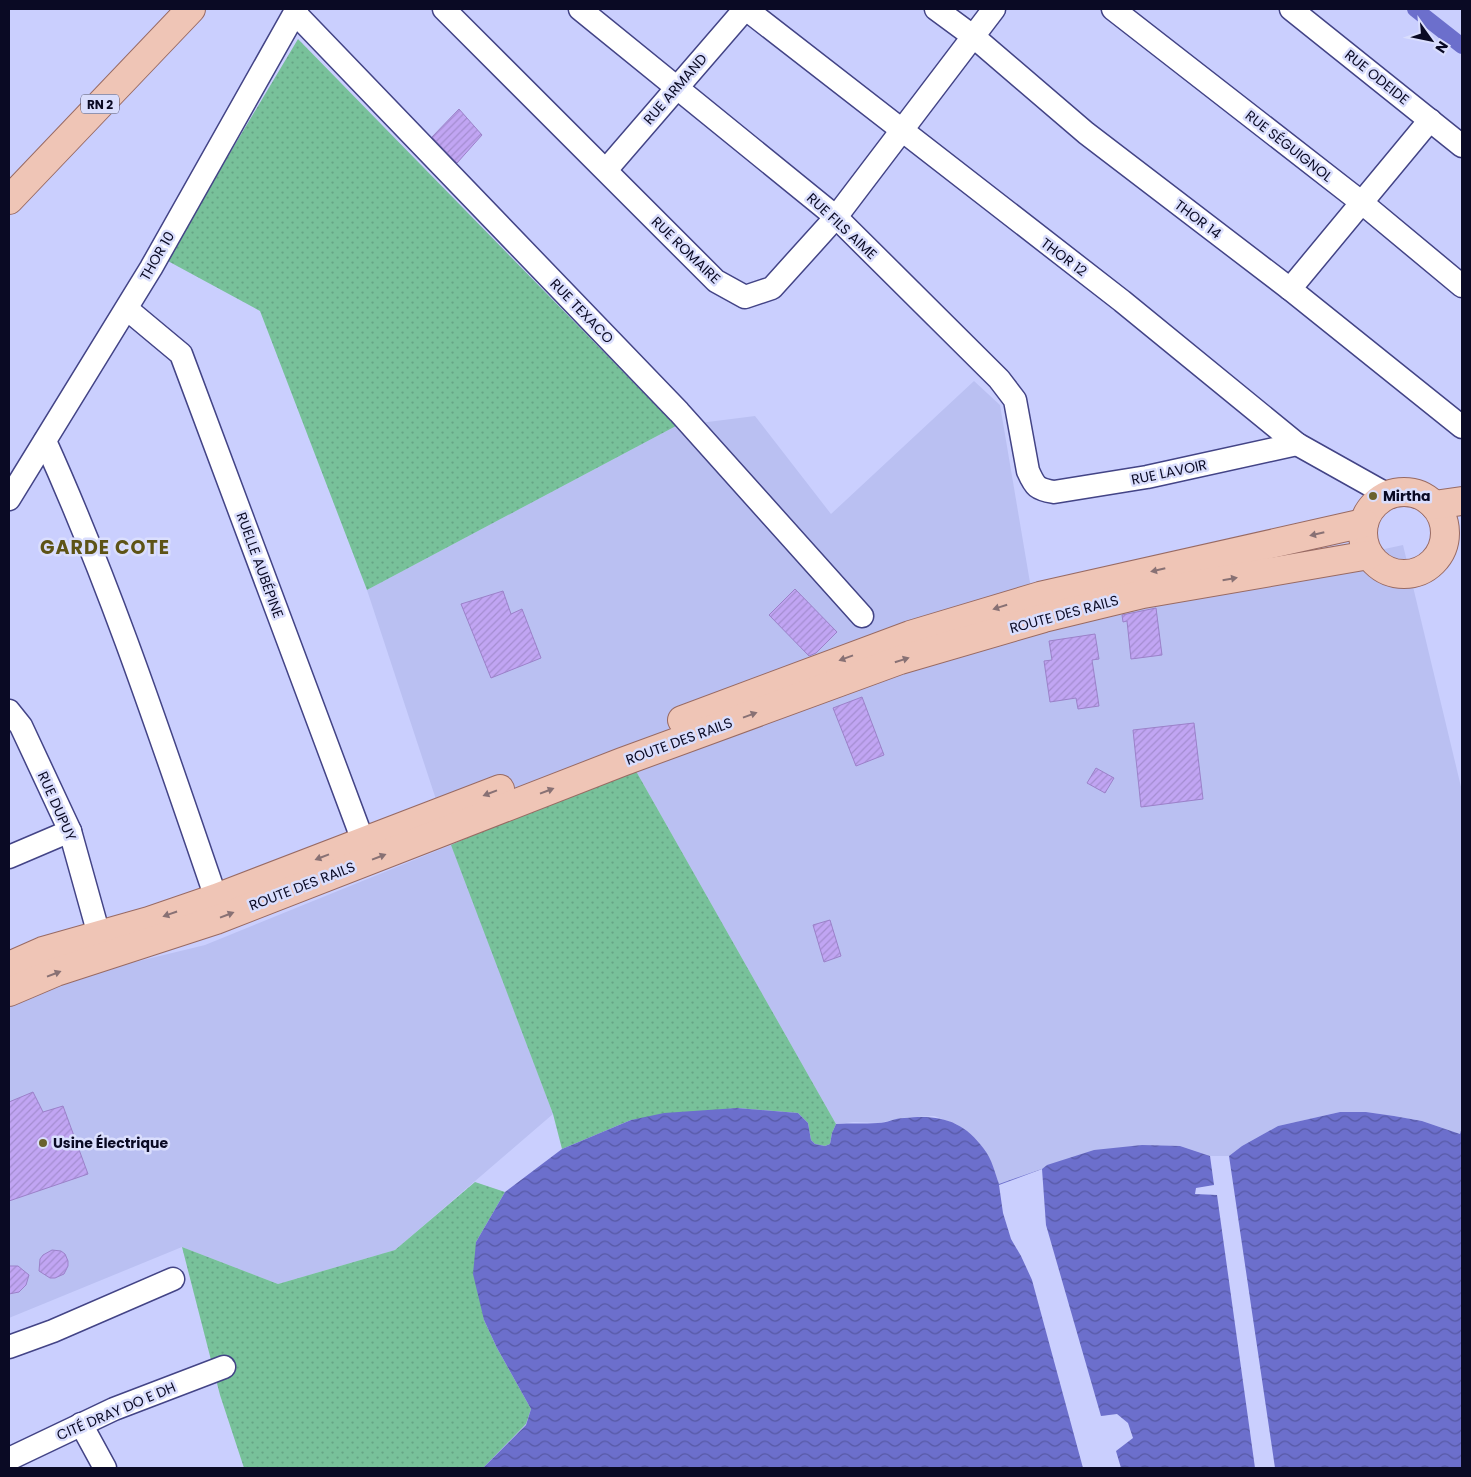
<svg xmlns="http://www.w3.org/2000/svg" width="1471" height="1477" font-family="Poppins,sans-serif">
	<defs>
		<pattern id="green-dots" width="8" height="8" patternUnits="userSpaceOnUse" patternTransform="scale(1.25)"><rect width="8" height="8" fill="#78c19a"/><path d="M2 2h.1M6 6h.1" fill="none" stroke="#66a485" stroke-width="1.8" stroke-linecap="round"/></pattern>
		<pattern id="water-waves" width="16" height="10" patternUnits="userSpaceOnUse" patternTransform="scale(1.25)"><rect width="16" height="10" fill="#6c6fcc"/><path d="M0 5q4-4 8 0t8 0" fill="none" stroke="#5759a5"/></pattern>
		<pattern id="building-hatch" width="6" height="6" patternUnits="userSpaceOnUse" patternTransform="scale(1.25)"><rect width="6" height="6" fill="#c1a5f3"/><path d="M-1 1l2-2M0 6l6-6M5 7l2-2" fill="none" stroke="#a48dd0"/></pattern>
	</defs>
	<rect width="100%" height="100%" fill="#cacffe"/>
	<!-- built -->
	<path fill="#bac0f2" d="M974 381 1000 405 1037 624 1403 545 1462 791V1127L1460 1134 1422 1121 1394 1116 1366 1112H1340L1278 1126 1242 1146 1229 1156H1210L1180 1146 1047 1165 1042 1169 999 1185 995 1172 985 1150 972 1137 956 1124 934 1116 902 1118 879 1123 854 1122 836 1124 632 764 452 845 553 1114 395 1250 278 1284 182 1247 9 1318V1003L102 970 205 945 451 845 367 590 676 426 755 416 831 514Z"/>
	<!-- green -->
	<g fill="url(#green-dots)">
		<path d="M298 39 676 426 367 590 260 311 166 260Z"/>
		<path d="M632 764 836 1124 832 1133 830 1144 825 1146 815 1144 811 1140 808 1123 798 1113 737 1108 631 1120 562 1149 553 1114 451 845Z"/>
		<path d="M475 1182 505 1192 476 1242 484 1320 497 1348 531 1409 526 1424 483 1468H244L220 1395 182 1247 278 1284 395 1250Z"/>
	</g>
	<!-- water -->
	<path fill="url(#water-waves)" d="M737 1108 798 1113 808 1123 811 1140 815 1144 825 1146 830 1144 832 1133 836 1124C850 1123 864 1124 878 1123 887 1123 895 1118 904 1118 939 1114 963 1120 984 1149 992 1159 995 1173 999 1184L1042 1169 1047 1165 1094 1150 1142 1145 1180 1146 1210 1156H1229L1242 1146 1278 1126 1340 1112H1366L1394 1116 1422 1121 1460 1134 1462 1127V1468H483L526 1425 531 1409 497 1348 484 1320 473 1274 476 1242 505 1192 562 1149 631 1120 664 1113Z"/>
	<!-- pier -->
	<g fill="#cacffe">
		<path d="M1210 1156H1229L1275 1468H1255L1217 1195 1195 1194 1196 1188 1214 1185Z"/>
		<path d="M1042 1169 1046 1225 1101 1416 1117 1414 1128 1423 1133 1438 1116 1451 1121 1468H1083L1032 1280 1021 1256 1011 1239 1003 1213 999 1185Z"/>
	</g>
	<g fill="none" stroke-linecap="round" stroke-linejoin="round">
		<!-- canal -->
		<path stroke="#6c6fcc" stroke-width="16" d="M1415 9 1462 46"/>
	</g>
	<!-- building -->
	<g fill="url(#building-hatch)" stroke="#9b81c9">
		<path d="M459 109 482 135 457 163 432 137Z"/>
		<path d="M795 589 837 632 816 653 809 656 769 615Z"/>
		<path d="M503 591 511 614 522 609 541 658 491 678 461 604Z"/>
		<path d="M1156 608 1162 655 1131 659 1127 621 1123 622 1122 615Z"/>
		<path d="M1095 634 1099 659 1092 660 1099 706 1078 709 1076 698 1050 702 1044 661 1052 660 1049 641Z"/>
		<path d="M862 697 884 755 856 766 833 708Z"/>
		<path d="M1194 723 1203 799 1141 807 1133 730Z"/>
		<path d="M1096 768 1114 778 1105 793 1087 783Z"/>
		<path d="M830 920 841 956 824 962 813 925Z"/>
		<path d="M33 1092 43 1112 63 1106 88 1174 9 1201V1102Z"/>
		<path d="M52 1250 61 1251 65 1254 68 1261V1266L64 1274 55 1278H50L39 1271 40 1259 43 1255Z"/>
		<path d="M9 1266H18L29 1275 26 1285 19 1292 9 1294Z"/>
	</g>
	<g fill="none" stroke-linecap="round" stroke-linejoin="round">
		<!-- minor casing -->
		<g stroke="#434486" stroke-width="25">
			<g id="minor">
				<path d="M444 9 716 281 745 297 772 288 836 217 994 9"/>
				<path d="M580 9 836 217 999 379 1015 400 1028 471C1035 487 1037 489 1054 492L1147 477 1297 444"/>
				<path d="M746 9 1122 301 1297 444 1388 495"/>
				<path d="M936 9 974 37 1086 133 1290 289 1462 427"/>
				<path d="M1113 9 1361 202 1462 286"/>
				<path d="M1291 9 1462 146"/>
				<path d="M295 13 679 412 862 616"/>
				<path d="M606 170 745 9"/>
				<path d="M1290 289 1430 120"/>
				<path d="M127 309 181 354 363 841"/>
				<path d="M45 441C112 589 163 744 216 898"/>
				<path d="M9 499 151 268 297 9"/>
				<path d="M9 711 21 726 70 831 99 935"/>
				<path d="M9 857 70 831"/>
				<path d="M9 1347 53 1331 173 1279"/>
				<path d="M81 1424 105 1468"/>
				<path d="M9 1459 114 1409 224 1367"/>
			</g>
		</g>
		<!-- major casing -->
		<g stroke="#986a63" stroke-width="30">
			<g id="major">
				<path d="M9 200 191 9"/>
				<circle cx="1404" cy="533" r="41"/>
				<path d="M1434 505 1462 501"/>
				<path d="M682 720 910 635 1040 596 1364 523"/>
				<path d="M9 966 43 951 149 921 216 898 500 789"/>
				<path d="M9 992 56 972 216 920 622 762 900 660 1044 618 1143 594 1369 555"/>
			</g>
		</g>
		<!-- minor -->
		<use href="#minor" stroke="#fff" stroke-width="22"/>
		<!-- major -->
		<use href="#major" stroke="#efc5b6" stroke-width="28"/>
	</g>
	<!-- one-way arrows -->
	<defs><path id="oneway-solid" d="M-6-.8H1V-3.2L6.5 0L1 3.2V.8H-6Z" transform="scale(1.25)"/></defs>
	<g fill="#887174">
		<use href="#oneway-solid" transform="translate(1317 534) rotate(167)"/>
		<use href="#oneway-solid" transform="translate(1158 570) rotate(167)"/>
		<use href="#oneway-solid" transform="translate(1230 579) rotate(-10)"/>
		<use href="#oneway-solid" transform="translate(1000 607) rotate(163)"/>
		<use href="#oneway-solid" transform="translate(846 658) rotate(160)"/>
		<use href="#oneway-solid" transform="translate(902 660) rotate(-18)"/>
		<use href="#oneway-solid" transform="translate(750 715) rotate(-20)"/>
		<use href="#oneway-solid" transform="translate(547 791) rotate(-21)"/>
		<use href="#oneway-solid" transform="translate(490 793) rotate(159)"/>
		<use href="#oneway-solid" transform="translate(322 857) rotate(159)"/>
		<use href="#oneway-solid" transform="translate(379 857) rotate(-21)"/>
		<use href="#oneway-solid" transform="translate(170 914) rotate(161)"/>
		<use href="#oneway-solid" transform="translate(227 915) rotate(-21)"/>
		<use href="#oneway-solid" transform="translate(54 974) rotate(-21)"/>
	</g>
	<!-- markers -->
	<g fill="#6a622e" stroke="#dadefd" stroke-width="2">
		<circle cx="1373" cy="496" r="5"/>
		<circle cx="43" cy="1143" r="5"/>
	</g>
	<g text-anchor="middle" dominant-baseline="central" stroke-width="5" stroke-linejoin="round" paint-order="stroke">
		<!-- shield labels -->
		<rect fill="#dadefd" stroke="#484a65" stroke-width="1" x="81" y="94.5" width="38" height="19" rx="4"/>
		<g font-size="12" font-weight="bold" fill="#0a0a24">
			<text x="100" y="104">RN 2</text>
		</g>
		<!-- street labels -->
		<g font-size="14" fill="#0a0a24" stroke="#dadefd">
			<text transform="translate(1377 77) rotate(39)">RUE ODEIDE</text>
			<text transform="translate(675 89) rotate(-49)">RUE ARMAND</text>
			<text transform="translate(1289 146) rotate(38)">RUE SÉGUIGNOL</text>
			<text transform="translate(1198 219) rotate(37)">THOR 14</text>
			<text transform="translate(842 226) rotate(43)">RUE FILS AIME</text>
			<text transform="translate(686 250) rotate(44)">RUE ROMAIRE</text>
			<text transform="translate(157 256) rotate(-60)">THOR 10</text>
			<text transform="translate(1064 257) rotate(37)">THOR 12</text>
			<text transform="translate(582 311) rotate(46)">RUE TEXACO</text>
			<text transform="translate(1169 472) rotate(-12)">RUE LAVOIR</text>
			<text transform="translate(260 565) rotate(70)">RUELLE AUBÉPINE</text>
			<text transform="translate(1064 614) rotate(-15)">ROUTE DES RAILS</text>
			<text transform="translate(679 741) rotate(-20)">ROUTE DES RAILS</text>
			<text transform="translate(57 806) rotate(66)">RUE DUPUY</text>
			<text transform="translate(302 886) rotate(-21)">ROUTE DES RAILS</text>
			<text transform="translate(116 1411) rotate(-23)">CITÉ DRAY DO E DH</text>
		</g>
		<!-- poi labels -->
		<g font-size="14" font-weight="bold" fill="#0a0a24" stroke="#dadefd" text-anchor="start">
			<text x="1383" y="496">Mirtha</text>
			<text x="53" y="1143">Usine Électrique</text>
		</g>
		<!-- district labels -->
		<g font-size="19" font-weight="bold" letter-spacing="1" fill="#5d5316" stroke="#dadefd">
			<text x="105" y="547">GARDE COTE</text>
		</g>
	</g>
	<!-- border -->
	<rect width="1471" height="1477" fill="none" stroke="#0a0a24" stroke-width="20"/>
	<!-- north arrow -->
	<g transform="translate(1431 40) rotate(123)" stroke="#dadefd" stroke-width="4" paint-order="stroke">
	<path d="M0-4L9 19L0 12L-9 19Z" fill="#0a0a24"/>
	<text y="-8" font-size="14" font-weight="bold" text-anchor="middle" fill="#0a0a24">N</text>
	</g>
</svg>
